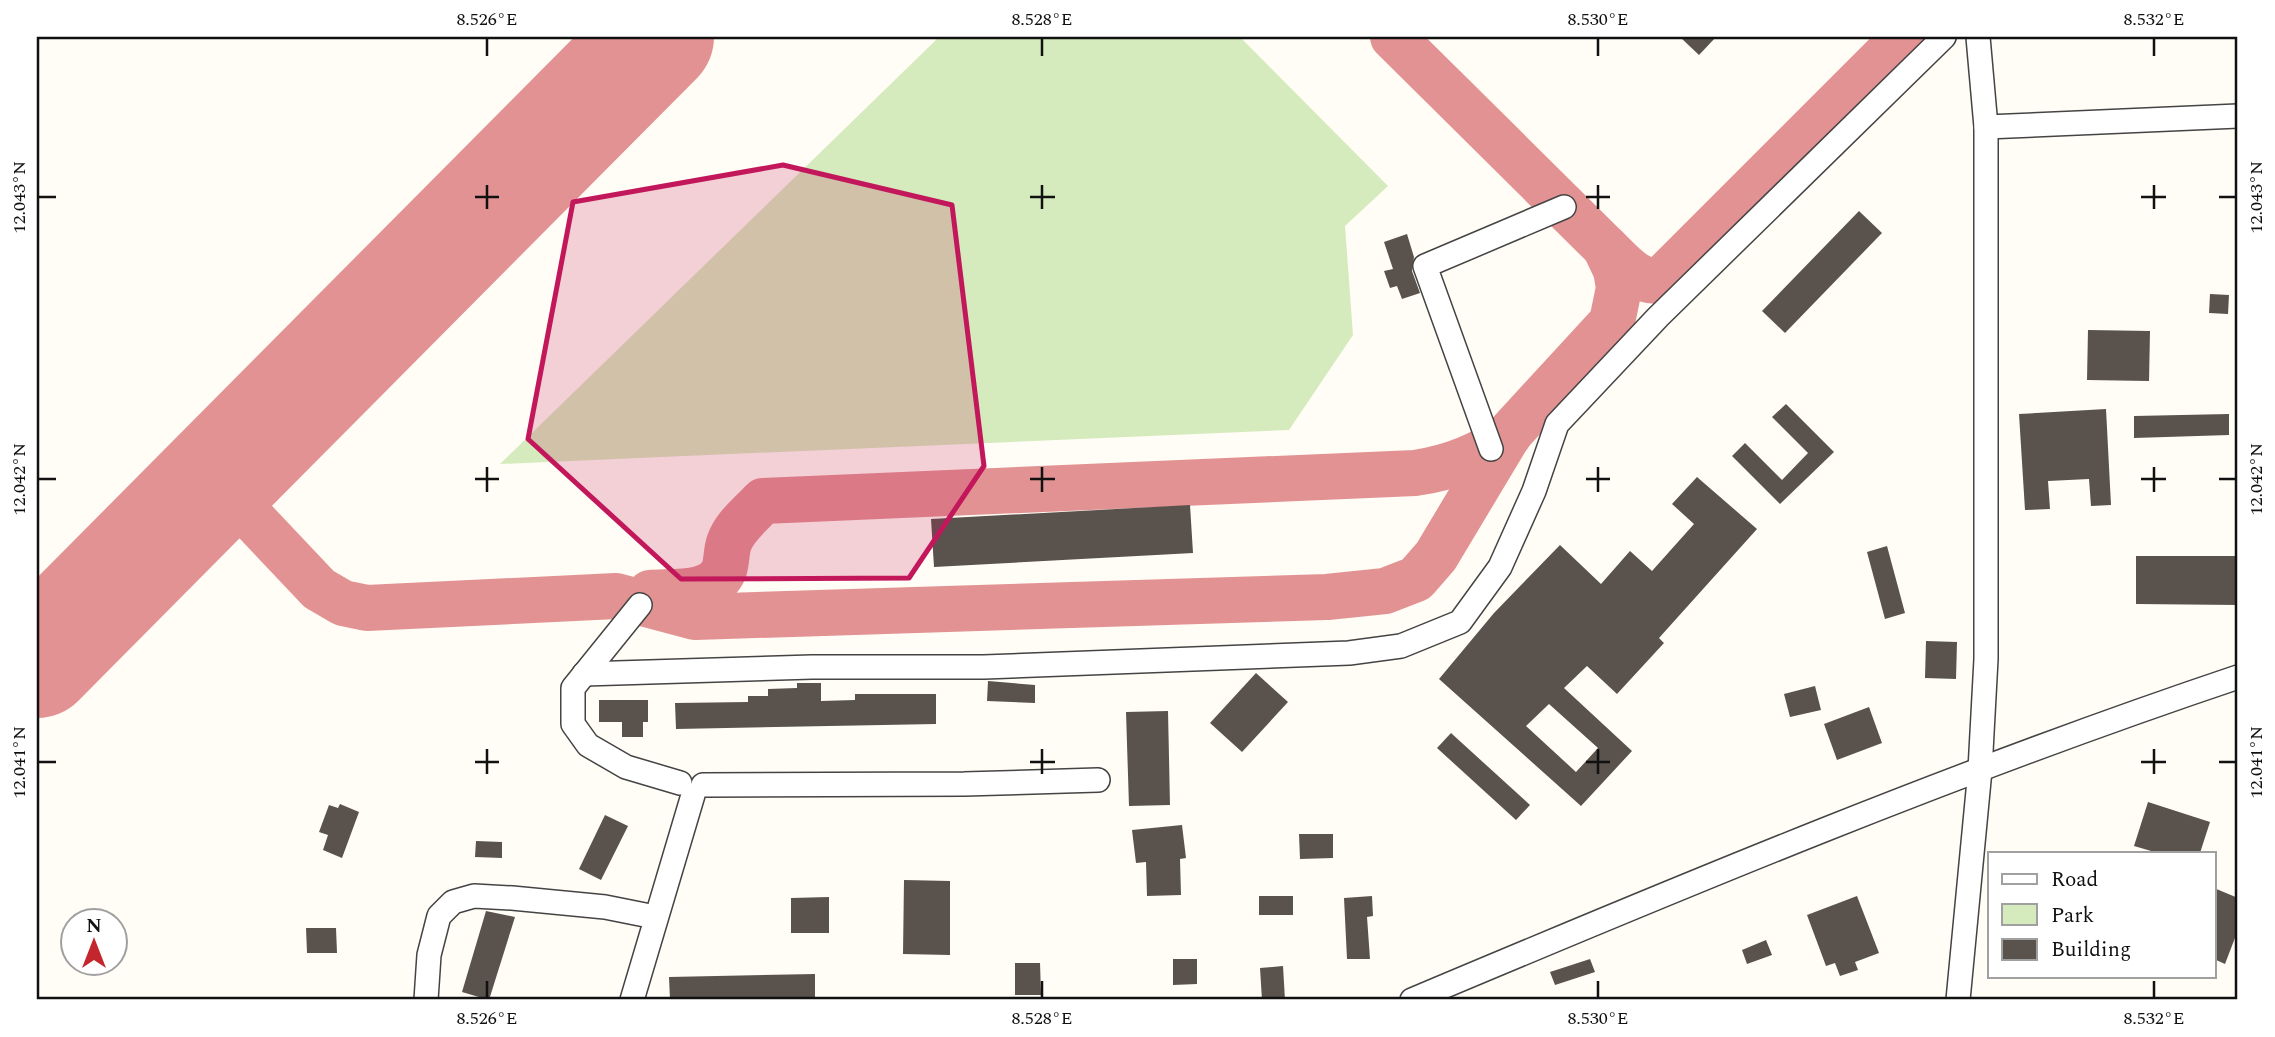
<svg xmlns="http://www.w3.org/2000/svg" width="2275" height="1037" font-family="Spectral,serif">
	<rect width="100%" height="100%" fill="#fffdf5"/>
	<!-- green -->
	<path fill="#d5ebbd" d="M939 37H1240L1388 186 1345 226 1353 335 1289 430 500 464Z"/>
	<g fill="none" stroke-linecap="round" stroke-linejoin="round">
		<!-- taxiway -->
		<g stroke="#e29292" stroke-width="46">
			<path d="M1605 247C1621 262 1638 285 1661 280L1904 37"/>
			<path d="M214 478 319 589 343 603 367 608 616 596 695 617 1327 597 1385 591 1416 579 1436 556 1509 434 1612 322 1619 288 1616 270 1605 247 1393 37"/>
			<path d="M650 593C674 591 713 596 724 570 727 561 726 552 729 543 735 526 751 514 763 501L1415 473C1450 468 1481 456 1509 435"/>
		</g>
		<!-- runway -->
		<path stroke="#e29292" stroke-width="116" d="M37 660 656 37"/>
	</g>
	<!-- building -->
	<g fill="#5a524d" fill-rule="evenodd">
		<path d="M1680 37H1716L1699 55Z"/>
		<path d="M1859 211 1882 233 1785 333 1762 311Z"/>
		<path d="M1407 234 1414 257 1412 271 1420 293 1402 299 1397 286 1390 288 1384 271 1393 269 1384 242Z"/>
		<path d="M2210 294 2229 295 2228 314 2209 313Z"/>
		<path d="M2088 330 2150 331 2149 381 2087 380Z"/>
		<path d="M1786 404 1834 452 1780 504 1732 456 1745 443 1782 480 1808 453 1772 417Z"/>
		<path d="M2106 409 2111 505 2091 506 2089 479 2048 481 2050 509 2025 510 2019 414Z"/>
		<path d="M2229 414V435L2134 438V416Z"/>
		<path d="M1697 477 1757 529 1659 638 1664 643 1617 694 1587 666 1564 688 1632 751 1581 806 1439 679 1494 613 1560 545 1601 584 1630 551 1652 571 1694 524 1672 504ZM1549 704 1598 748 1576 772 1526 726Z"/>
		<path d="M1190 505 1193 553 934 567 931 519Z"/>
		<path d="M1887 546 1905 613 1885 619 1867 552Z"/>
		<path d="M2136 556H2238V605L2136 604Z"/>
		<path d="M1926 641 1957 642 1956 679 1925 678Z"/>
		<path d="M1256 673 1288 702 1242 752 1210 723Z"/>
		<path d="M988 681 1035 685V703L987 701Z"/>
		<path d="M797 683H821V701L855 700V694H936V724L676 729 675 703 748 702V696H768V689L797 688Z"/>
		<path d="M1815 686 1821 710 1790 717 1784 694Z"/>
		<path d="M599 700H648V722H643V737H622V722H599Z"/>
		<path d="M1869 707 1882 743 1837 760 1824 724Z"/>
		<path d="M1168 711 1170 805 1129 806 1126 712Z"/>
		<path d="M1451 733 1530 805 1516 820 1437 748Z"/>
		<path d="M2148 802 2210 822 2200 853H2158L2134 846Z"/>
		<path d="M340 804 359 812 342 858 323 850 328 835 319 832 329 805 338 808Z"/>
		<path d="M605 815 628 826 601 880 579 869Z"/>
		<path d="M1182 825 1186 858 1180 859 1181 895 1147 896 1146 862 1136 863 1132 830Z"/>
		<path d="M1299 834H1333V858L1300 859Z"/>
		<path d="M476 841 502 842V858L475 857Z"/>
		<path d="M904 880 950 881V955L903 954Z"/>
		<path d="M2214 888 2238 898V930L2225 964 2214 959Z"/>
		<rect x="1259" y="896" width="34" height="19"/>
		<path d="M1372 896 1373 916 1367 917 1370 959H1347L1344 898Z"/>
		<path d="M1857 896 1879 953 1855 962 1858 970 1840 976 1835 963 1826 966 1807 915Z"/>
		<path d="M829 897V933H791V898Z"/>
		<path d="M486 911 515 917 489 1000 462 992Z"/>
		<path d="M306 928H336L337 953H307Z"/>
		<path d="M1766 940 1772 955 1747 964 1742 950Z"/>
		<path d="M1173 959H1197V984L1173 985Z"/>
		<path d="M1590 959 1595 972 1555 985 1550 972Z"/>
		<path d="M1015 963H1040L1041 995H1015Z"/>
		<path d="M1283 966 1285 1000H1262L1260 968Z"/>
		<path d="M815 974V997L670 1000 669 977Z"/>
	</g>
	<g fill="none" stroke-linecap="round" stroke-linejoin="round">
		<!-- minor casing -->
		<g stroke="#444" stroke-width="26">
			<g id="minor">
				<path d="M1986 127 2238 116"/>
				<path d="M1491 449 1425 266 1564 207"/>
				<path d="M640 605 573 688V724L588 745 626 767 680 783"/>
				<path d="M584 674 812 667H984L1349 653 1401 646 1460 622 1500 567 1534 491 1557 424 1658 317 1944 37"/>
				<path d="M703 785 964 784 1098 780"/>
				<path d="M426 1000 429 955 439 916 453 902 474 896 512 898 605 907 655 917"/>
				<path d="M632 1000 693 795"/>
				<path d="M1412 1000C1685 885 1958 771 2238 677"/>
				<path d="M1958 1000 1980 770 1986 659V127L1978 37"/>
			</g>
		</g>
		<!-- minor -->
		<use href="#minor" stroke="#fff" stroke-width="23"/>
	</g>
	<!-- marked area -->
	<path fill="#c2185b" fill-opacity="0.2" stroke="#c2185b" stroke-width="5" stroke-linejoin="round" d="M783 165 952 205 984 466 909 578 681 579 528 439 573 202Z"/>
	<!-- ticks -->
	<path fill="none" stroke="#111" stroke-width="2.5" d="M487 38V56M1042 38V56M1598 38V56M2154 38V56M487 185V209M1042 185V209M1598 185V209M2154 185V209M38 197H56M475 197H499M1030 197H1055M1586 197H1610M2141 197H2166M2219 197H2236M487 467V492M1042 467V492M1598 467V492M2154 467V492M38 479H56M475 479H499M1030 479H1055M1586 479H1610M2141 479H2166M2219 479H2236M487 749V774M1042 749V774M1598 749V774M2154 749V774M38 762H56M475 762H499M1030 762H1055M1586 762H1610M2141 762H2166M2219 762H2236M487 981V998M1042 981V998M1598 981V998M2154 981V998"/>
	<!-- border -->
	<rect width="2275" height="1037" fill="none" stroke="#ffffff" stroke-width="77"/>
	<!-- legend -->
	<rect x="1988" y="852" width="228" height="126" fill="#ffffff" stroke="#a0a0a0" stroke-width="2"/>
	<rect x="2002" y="874" width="35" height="10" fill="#ffffff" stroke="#a0a0a0" stroke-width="2"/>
	<text x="2051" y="886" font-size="21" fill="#111111">Road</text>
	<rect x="2002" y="904" width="35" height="21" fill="#d5ebbd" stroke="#a0a0a0" stroke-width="2"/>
	<text x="2051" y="922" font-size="21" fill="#111111">Park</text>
	<rect x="2002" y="939" width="35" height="21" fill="#5a524d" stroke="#a0a0a0" stroke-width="2"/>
	<text x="2051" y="956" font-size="21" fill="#111111">Building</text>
	<!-- north arrow -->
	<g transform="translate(94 942)"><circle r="33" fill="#ffffff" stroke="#a0a0a0" stroke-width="2"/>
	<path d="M0-5L12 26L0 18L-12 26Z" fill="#c4262e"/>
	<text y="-10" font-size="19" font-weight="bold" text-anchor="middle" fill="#111111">N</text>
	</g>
	<rect x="38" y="38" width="2198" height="960" fill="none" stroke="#111" stroke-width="2.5"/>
	<g font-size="18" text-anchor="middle" fill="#111">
		<text x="487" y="25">8.526°E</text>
		<text x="1042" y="25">8.528°E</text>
		<text x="1598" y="25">8.530°E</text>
		<text x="2154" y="25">8.532°E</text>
		<text transform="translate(19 197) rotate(-90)" y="6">12.043°N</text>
		<text transform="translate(2256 197) rotate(-90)" y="6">12.043°N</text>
		<text transform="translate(19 479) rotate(-90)" y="6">12.042°N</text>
		<text transform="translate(2256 479) rotate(-90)" y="6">12.042°N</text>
		<text transform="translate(19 762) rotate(-90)" y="6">12.041°N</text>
		<text transform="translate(2256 762) rotate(-90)" y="6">12.041°N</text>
		<text x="487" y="1024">8.526°E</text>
		<text x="1042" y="1024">8.528°E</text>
		<text x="1598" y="1024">8.530°E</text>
		<text x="2154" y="1024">8.532°E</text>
	</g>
</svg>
